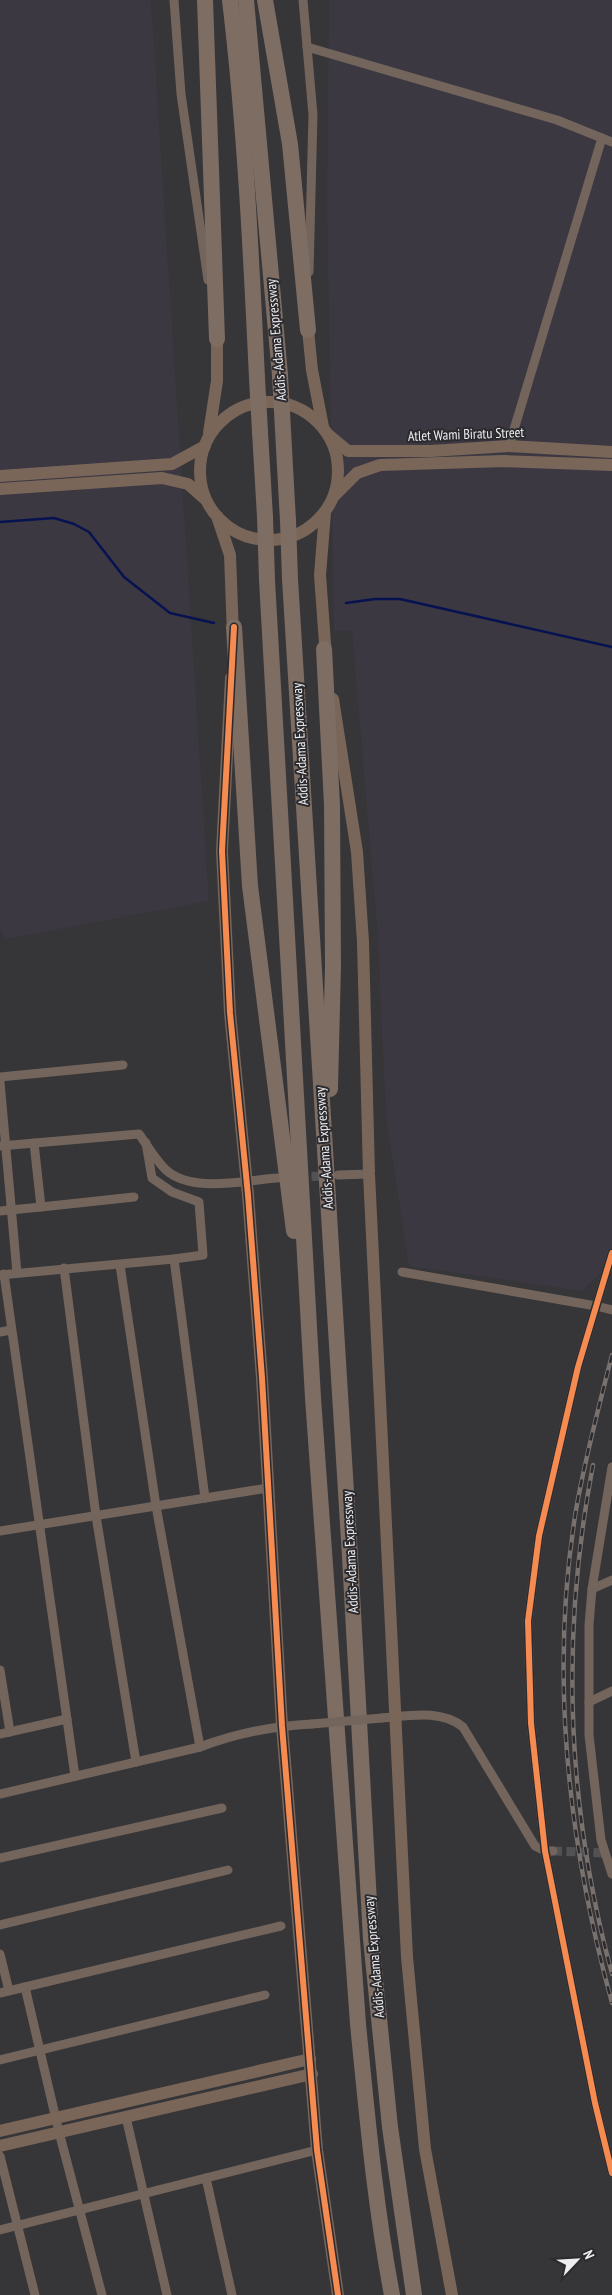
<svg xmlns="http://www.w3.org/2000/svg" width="612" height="2295" font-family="'PT Sans Narrow',sans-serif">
	<rect width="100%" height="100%" fill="#363538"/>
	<!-- built -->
	<g fill="#3b3842">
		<path d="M0 0H151L209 901 6 939 0 930Z"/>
		<path d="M329 0H612V1251L599 1275 582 1291 409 1266 386 1117 378 938 352 631H334L327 200Z"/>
	</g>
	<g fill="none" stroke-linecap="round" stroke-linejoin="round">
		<!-- stream -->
		<g stroke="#071251" stroke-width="2.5">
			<path d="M0 522 54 518 74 524 89 532 124 577 170 613 214 623"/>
			<path d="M346 603 375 599H400L612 647"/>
		</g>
		<!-- street-tunnel -->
		<g stroke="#525154" stroke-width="9" stroke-dasharray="9 4.5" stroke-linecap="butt">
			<path d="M298 1177 330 1176"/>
			<path d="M553 1851 605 1853"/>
		</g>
		<!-- street -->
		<g stroke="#73655c" stroke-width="9">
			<path d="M174 0 181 94 208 280"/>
			<path d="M303 0 313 115 309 272"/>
			<path d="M307 47 557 120 612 142"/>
			<path d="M509 446 602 138"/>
			<path d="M0 1077 123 1065"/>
			<path d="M0 1082 17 1273"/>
			<path d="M34 1143 41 1207 134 1197"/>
			<path d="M146 1143 152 1178 172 1192 199 1202 203 1255 174 1259 205 1498"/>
			<path d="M0 1146 139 1134C147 1145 155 1159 165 1169 191 1194 244 1180 278 1178"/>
			<path d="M338 1175 369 1174"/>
			<path d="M0 1211 41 1207"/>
			<path d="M612 1253 578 1367 539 1536 528 1621 531 1723 545 1851 595 2103 612 2173"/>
			<path d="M120 1265 156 1506 200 1747"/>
			<path d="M64 1268 96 1516 136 1762"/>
			<path d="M402 1272 596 1306 612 1310"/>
			<path d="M4 1274 75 1776"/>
			<path d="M0 1275 174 1259"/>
			<path d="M0 1332 11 1330"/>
			<path d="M612 1467 592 1589 589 1625V1735L601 1840 612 1874"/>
			<path d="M0 1531 268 1488"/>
			<path d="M592 1589 612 1580"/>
			<path d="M0 1670 10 1732"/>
			<path d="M589 1702 612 1691"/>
			<path d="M382 1718C408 1716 441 1709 463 1727L535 1846 545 1851H553"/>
			<path d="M0 1734 67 1719"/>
			<path d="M0 1794 200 1747C237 1733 273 1726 312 1724"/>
			<path d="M0 1858 222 1808"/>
			<path d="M0 1925 228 1870"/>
			<path d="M0 1954 9 1991"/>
			<path d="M25 1987 59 2132 102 2295"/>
			<path d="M0 1993 281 1926"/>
			<path d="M0 2060 265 1995"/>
			<path d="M126 2117 167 2295"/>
			<path d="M0 2156 35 2295"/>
			<path d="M206 2178 232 2295"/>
			<path d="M0 2230 317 2150"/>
		</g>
		<!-- secondary -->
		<g stroke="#796659" stroke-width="12">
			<path d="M308 330 312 370 323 427"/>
			<circle cx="269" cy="471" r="69"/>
			<path d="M209 433 217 381V339"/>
			<path d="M330 436 348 451H431L509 446 612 452"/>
			<path d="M0 476 172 464 205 446"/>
			<path d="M0 489 162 478 188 484 205 499"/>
			<path d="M334 496 357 473 380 465 504 461 612 465"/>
			<path d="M325 513 320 575 326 657"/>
			<path d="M217 516 230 555 233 635"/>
			<path d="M231 678 222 851 230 1013 248 1195 262 1378 282 1726 317 2150 338 2295"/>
			<path d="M333 699 357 852 363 942 369 1174 407 1957 425 2149 452 2295"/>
			<path d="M0 2131 310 2059"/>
			<path d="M0 2146 312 2074"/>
		</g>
		<!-- highway -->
		<g stroke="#7d6d63" stroke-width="16">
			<path d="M205 0 217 339"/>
			<path d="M230 0C245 126 251 252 257 378"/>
			<path d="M246 0 280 375"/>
			<path d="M265 0 290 144 308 330"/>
			<path d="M283 430 288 521"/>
			<path d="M260 432 265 517"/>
			<path d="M290 579 350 1557 371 1939 390 2127 414 2295"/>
			<path d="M267 580 313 1398 358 2024C367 2114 375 2206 392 2295"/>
			<path d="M234 627 250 886 294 1231"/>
			<path d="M324 649 332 805 333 966 330 1089"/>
		</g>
		<!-- rail casing -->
		<g stroke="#78716d" stroke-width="4.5">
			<g id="rail">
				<path d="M612 1355C599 1406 585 1458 576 1510 549 1675 568 1842 612 2003"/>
				<path d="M593 1465C560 1637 566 1804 612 1974"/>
			</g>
		</g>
		<!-- rail -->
		<use href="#rail" stroke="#2b2a2e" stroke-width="2.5" stroke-dasharray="8" stroke-linecap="butt"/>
		<!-- street-bridge -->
		<path stroke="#73655c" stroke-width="9" d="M312 1724 382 1718"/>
		<!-- highway-bridge -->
		<g stroke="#7d6d63" stroke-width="16">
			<path d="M280 375 283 430"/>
			<path d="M257 378 260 432"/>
			<path d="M265 517 267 580"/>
			<path d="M288 521 290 579"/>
		</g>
		<!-- cycleway casing -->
		<g stroke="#2b2a2e" stroke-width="9">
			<g id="cycleway">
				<path d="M234 627 222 851 230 1013 248 1195 262 1378 282 1726 317 2150 338 2295"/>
				<path d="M612 1253 578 1367 539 1536 528 1621 531 1723 545 1851 595 2103 612 2173"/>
			</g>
		</g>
		<!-- cycleway -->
		<use href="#cycleway" stroke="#f68b52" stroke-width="6"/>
	</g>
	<g text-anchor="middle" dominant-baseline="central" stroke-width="4" stroke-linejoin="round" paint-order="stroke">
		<!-- street labels -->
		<g font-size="14" fill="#eeeef0" stroke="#2b2a2e">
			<text transform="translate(276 340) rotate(-95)">Addis-Adama Expressway</text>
			<text transform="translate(466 434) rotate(-2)">Atlet Wami Biratu Street</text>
			<text transform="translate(300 744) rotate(-93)">Addis-Adama Expressway</text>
			<text transform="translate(324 1148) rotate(-94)">Addis-Adama Expressway</text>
			<text transform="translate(350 1552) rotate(-93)">Addis-Adama Expressway</text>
			<text transform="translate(374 1957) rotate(-95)">Addis-Adama Expressway</text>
		</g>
	</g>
	<!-- north arrow -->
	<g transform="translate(577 2260) rotate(65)" stroke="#2b2a2e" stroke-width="4" paint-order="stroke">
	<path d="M0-4L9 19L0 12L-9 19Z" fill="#eeeef0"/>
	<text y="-8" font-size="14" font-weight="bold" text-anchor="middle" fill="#eeeef0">N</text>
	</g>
</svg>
